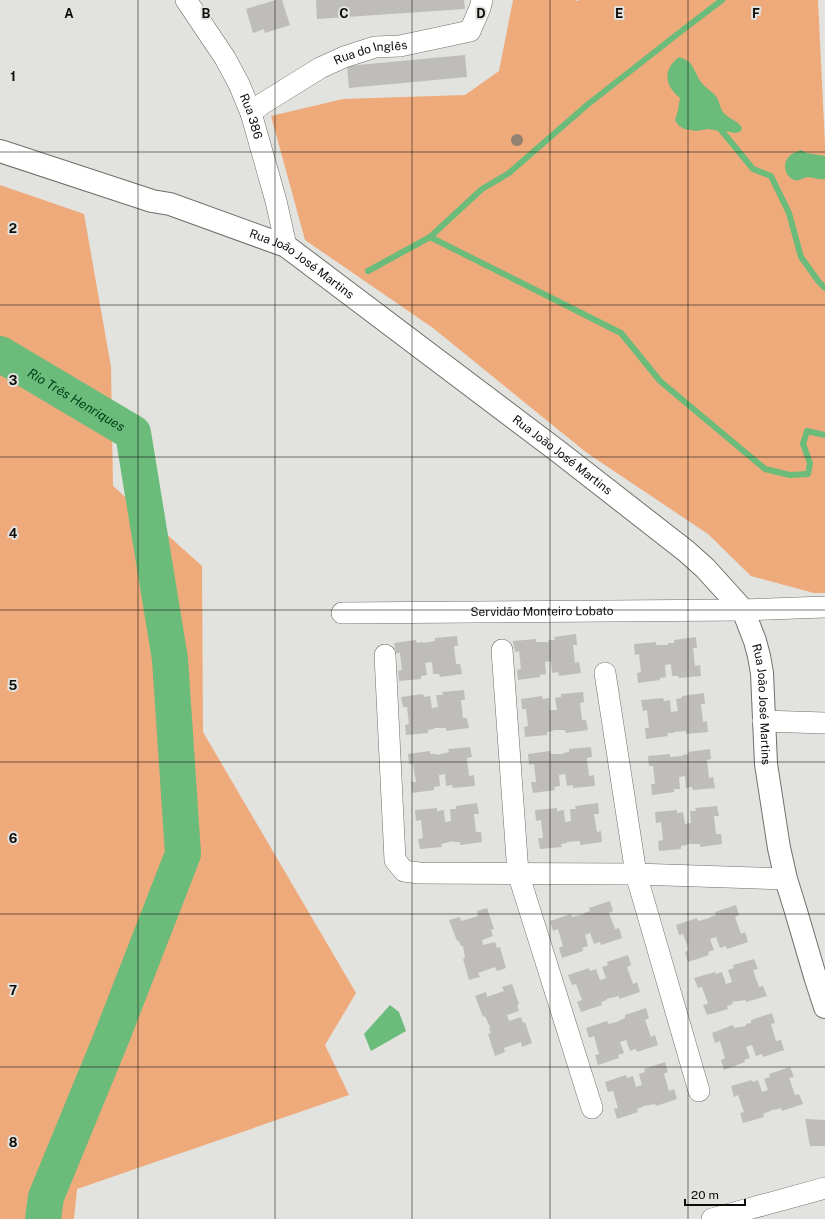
<svg xmlns="http://www.w3.org/2000/svg" width="825" height="1219" font-family="'Public Sans',sans-serif">
	<rect width="100%" height="100%" fill="#e2e2de"/>
	<!-- green -->
	<g fill="#efaa7b">
		<path d="M513 0H574L578 1 579 0H818L825 145V593H814L751 576 708 534 587 453 433 328 305 240 271 116 343 99 465 95 499 71Z"/>
		<path d="M0 185 84 214 111 367 113 486 202 566 203 732 356 993 325 1045 349 1095 77 1189 74 1219H0Z"/>
	</g>
	<!-- water -->
	<g fill="#6bbb7b">
		<path d="M679 57C682 58 685 59 688 61 694 66 696 75 701 82 706 89 715 92 718 100 720 104 720 108 723 112 728 119 738 120 742 128L740 132 735 133 721 130 718 131 709 129 696 131 684 129 678 125 675 120 678 110 680 98C665 86 662 70 679 57Z"/>
		<path d="M801 150 807 153 825 156V179C819 180 815 178 809 177 803 177 800 182 794 180 783 175 782 160 792 154 795 152 798 151 801 150Z"/>
		<path d="M390 1005 399 1012 406 1031 371 1051 364 1034Z"/>
	</g>
	<g fill="none" stroke-linecap="round" stroke-linejoin="round">
		<!-- stream -->
		<g stroke="#6bbb7b" stroke-width="6">
			<path d="M721 130 753 169 771 176 789 213 801 257 819 282 825 288"/>
			<path d="M430 237 621 333 660 381 765 469 790 475 808 474 810 463 803 444 807 431 825 435"/>
			<path d="M368 271 430 237 482 189 509 173 587 105 684 29 722 0"/>
		</g>
		<!-- river -->
		<path stroke="#6bbb7b" stroke-width="36" id="s1" d="M0 354 133 433 170 659 183 854 111 1039 46 1197 43 1219"/>
	</g>
	<!-- building -->
	<g fill="#bfbdb9">
		<path d="M276 0H282L290 25 265 33 264 29 253 33 246 9Z"/>
		<path d="M316 0H464L465 9 317 19Z"/>
		<path d="M465 55 467 77 349 88 347 66Z"/>
		<path d="M576 634 577 645H573L575 663 579 662 581 673 559 676 558 672 552 673 551 661 545 662 546 674 540 675V677L518 680 517 670 521 669 519 651 515 652 513 641 536 639V642H549L548 640H555L554 637Z"/>
		<path d="M457 636 458 646H454L456 664H460L462 674 440 677 439 674H433L432 662 425 663 427 675 421 676V679L399 681 398 671 402 670 400 653H396L394 643 416 640 417 643 423 642V643L435 641V638Z"/>
		<path d="M696 637 697 648H693L695 666 700 665 701 676 679 678 678 676H672L671 664 665 665 666 677 660 678V680L638 683 637 673 641 672 639 654 635 655 634 644 656 642V645H668V643H674V640Z"/>
		<path d="M464 690 465 700H461L463 718H467L469 728 446 731V728H434V729L428 730V733L406 735 405 725 409 724 407 707H403L401 697 423 694 424 697 430 696 432 708 438 707 436 695H443L442 692Z"/>
		<path d="M583 692 584 702 580 703 582 720H586L588 730 566 733 565 730H553V731L547 732V735L525 737 524 727 528 726 526 709H522L521 699 542 696 543 699 549 698 550 710H557L555 698 561 697V694Z"/>
		<path d="M704 693 705 704H701L703 722 707 721 708 732 686 734V731L674 732V733H667L668 736 646 739 645 728H649L647 710 643 711 641 700 663 698 664 701 670 700 671 712 678 711 676 699 682 698V696Z"/>
		<path d="M470 747 472 757 467 758 469 776 474 775 475 786 453 788 452 785 446 786 445 774 439 775 440 786 434 787V790L412 793 411 782H416L413 764H409L408 754 430 751V754H436L437 755 449 752 448 749Z"/>
		<path d="M591 747 592 757 587 758 589 776 594 775 595 786 573 788V785L567 786 565 774 559 775 560 786 554 787 555 790 533 793 531 782H536L534 764 529 765 528 754 550 751 551 754H563V753L569 752V749Z"/>
		<path d="M710 749 711 759 707 760 709 778 713 777 715 788 693 790 692 787 686 788 685 776 679 777 680 789H674V792L652 795 651 784H655L653 766H649L648 756 670 754V757L683 756 682 755 689 754 688 752Z"/>
		<path d="M477 803 479 814H474L476 832H481L482 842 460 845V842H454V841L441 844 442 847 420 849 418 839 423 838 421 820 416 821 415 810 437 808V811L444 810 445 822 451 821 450 809H456V806Z"/>
		<path d="M598 803 599 814H594L597 832 601 831 602 842 580 845V841L567 842V843L561 844 562 847 540 849 538 838H543L541 820 536 821 535 810 557 808V811L564 810 565 822 571 821 570 809H576L575 806Z"/>
		<path d="M717 806 719 816H714L716 834H721L722 844 700 847V844H687V845L681 846V849L659 851 658 841 663 840 661 822 656 823 655 812 677 810V813L683 812 685 824 691 823 690 811H696L695 808Z"/>
		<path d="M610 901 613 911 609 913 615 929 619 928 622 938 601 945 600 942 594 944 590 933 585 935 588 946 582 948 583 951 562 958 559 948 563 946 558 929 553 931 550 921 571 914 572 917 584 914V913L590 911 589 908Z"/>
		<path d="M736 905 739 915 735 917 741 934 745 932 748 942 727 949 726 946 720 948 716 937 710 939 714 950 708 952 709 955 688 962 685 952 689 950 683 934 679 935 676 925 697 918 698 921 710 918V917L716 915 715 912Z"/>
		<path d="M487 908 494 929 491 930 493 936 482 940 483 945 495 942 497 948 500 947 506 968 497 971 495 967 478 973 480 977 469 980 463 959 465 958 463 946H461L459 941H457L449 920 460 917 461 921 478 916 477 911Z"/>
		<path d="M628 955 631 965 627 967 633 984 637 982 640 992 619 999V996L606 999 607 1000 601 1002 602 1005 581 1012 577 1002 582 1000 576 984 572 985 568 975 589 968 590 971 596 969 600 980 606 978 602 967 608 965 607 962Z"/>
		<path d="M754 959 758 969 753 970 759 987 763 986 767 996 746 1002 745 1000 732 1002 733 1004 727 1006 728 1009 707 1015 703 1005 708 1004 702 987 698 988 694 978 715 972 716 974 722 972 726 984 732 982 728 970 734 968 733 965Z"/>
		<path d="M512 984 519 1004 517 1005 519 1011 507 1015 509 1021 521 1017 523 1023 525 1022 532 1043 522 1047 521 1042 504 1048 505 1052 495 1056 488 1034 491 1033 489 1028 490 1027 485 1016 483 1017 475 996 486 992 487 997 504 991 502 987Z"/>
		<path d="M646 1008 649 1018 645 1020 651 1037 655 1035 658 1045 637 1052 636 1049 630 1051 626 1040 620 1042 624 1053 618 1055 619 1058 598 1065 595 1055 599 1054 594 1036 589 1038 586 1028 607 1021 608 1024 620 1021V1020L625 1018V1015Z"/>
		<path d="M772 1013 775 1023 771 1024 776 1041 781 1040 784 1050 763 1057 762 1054 756 1056 752 1045 746 1047 750 1058 744 1060 745 1062 724 1070 721 1060 725 1058 720 1041 715 1043 712 1033 733 1025 734 1028 746 1026V1024L751 1023V1020Z"/>
		<path d="M665 1062 668 1072 664 1074 669 1091 674 1089 677 1099 656 1106 655 1104 643 1106V1107L637 1109 638 1112 617 1119 614 1109 618 1108 613 1091 608 1092 605 1082 626 1075 627 1078 633 1076 636 1087 642 1085 639 1074 645 1072 644 1069Z"/>
		<path d="M790 1067 794 1077 789 1078 795 1095 799 1094 803 1104 782 1111 781 1108 775 1110V1109L763 1114 764 1117 743 1123 740 1113 744 1112 738 1095 734 1097 731 1086 752 1080 753 1082 758 1080 762 1092 768 1090 764 1079 770 1077 769 1074Z"/>
		<path d="M805 1119 825 1120V1146H810Z"/>
	</g>
	<g fill="none" stroke-linecap="round" stroke-linejoin="round">
		<!-- minor casing -->
		<g stroke="#6f6f6b" stroke-width="22">
			<g id="minor">
				<path id="s2" d="M186 0 225 58 239 84 251 113 276 201 286 246"/>
				<path id="s3" d="M251 113 262 104 320 68 344 57 375 47 400 46 470 31 480 8 482 0"/>
				<path id="s4" d="M342 613 743 610 825 607"/>
				<path d="M502 650 518 873 592 1108"/>
				<path d="M385 655 395 860 404 871 419 873 636 874 786 879"/>
				<path d="M605 673 636 874 699 1091"/>
				<path d="M763 721 825 723"/>
				<path d="M712 1219 825 1188"/>
			</g>
		</g>
		<!-- major casing -->
		<g stroke="#6f6f6b" stroke-width="24">
			<g id="major">
				<path id="s5" d="M0 151 152 201 170 204 286 246 559 452 686 551 705 568 743 610 755 641 759 656 762 673 766 764 779 848 786 879 795 908 815 976 825 1007"/>
			</g>
		</g>
		<!-- minor -->
		<use href="#minor" stroke="#fff" stroke-width="21"/>
		<!-- major -->
		<use href="#major" stroke="#fff" stroke-width="22"/>
	</g>
	<!-- trees -->
	<circle fill="#928071" cx="517" cy="140" r="6"/>
	<!-- grid -->
	<path fill="none" stroke="#0d0c0b" stroke-width="1" stroke-opacity="0.55" d="M138 0V1219M275 0V1219M412 0V1219M550 0V1219M688 0V1219M0 152H825M0 305H825M0 457H825M0 610H825M0 762H825M0 914H825M0 1067H825"/>
	<g text-anchor="middle" dominant-baseline="central" stroke-width="4" stroke-linejoin="round" paint-order="stroke">
		<!-- street labels -->
		<g font-size="12" fill="#0d0c0b" stroke="#e2e2de">
			<text stroke="none"><textPath href="#s3" startOffset="136">Rua do Inglês</textPath></text>
			<text stroke="none"><textPath href="#s2" startOffset="134">Rua 386</textPath></text>
			<text stroke="none"><textPath href="#s5" startOffset="324">Rua João José Martins</textPath></text>
			<text stroke="none"><textPath href="#s5" startOffset="648">Rua João José Martins</textPath></text>
			<text stroke="none"><textPath href="#s4" startOffset="200">Servidão Monteiro Lobato</textPath></text>
			<text stroke="none"><textPath href="#s5" startOffset="984">Rua João José Martins</textPath></text>
		</g>
		<!-- water labels -->
		<g font-size="13" font-style="italic" fill="#014017" stroke="#e2e2de">
			<text stroke="none"><textPath href="#s1" startOffset="89">Rio Três Henriques</textPath></text>
		</g>
	</g>
	<g font-size="13" text-anchor="middle" font-weight="bold" fill="#0d0c0b" stroke="#e2e2de" stroke-width="4" stroke-linejoin="round" paint-order="stroke">
		<text x="69" y="18">A</text>
		<text x="206" y="18">B</text>
		<text x="344" y="18">C</text>
		<text x="481" y="18">D</text>
		<text x="619" y="18">E</text>
		<text x="756" y="18">F</text>
		<text x="13" y="81">1</text>
		<text x="13" y="233">2</text>
		<text x="13" y="385">3</text>
		<text x="13" y="538">4</text>
		<text x="13" y="690">5</text>
		<text x="13" y="843">6</text>
		<text x="13" y="995">7</text>
		<text x="13" y="1147">8</text>
	</g>
	<!-- scale -->
	<path d="M685 1199v6h60v-6" fill="none" stroke="#0d0c0b" stroke-width="2"/>
	<text x="691" y="1199" font-size="12" fill="#0d0c0b" stroke="#e2e2de" stroke-width="3" paint-order="stroke">20 m</text>
</svg>
